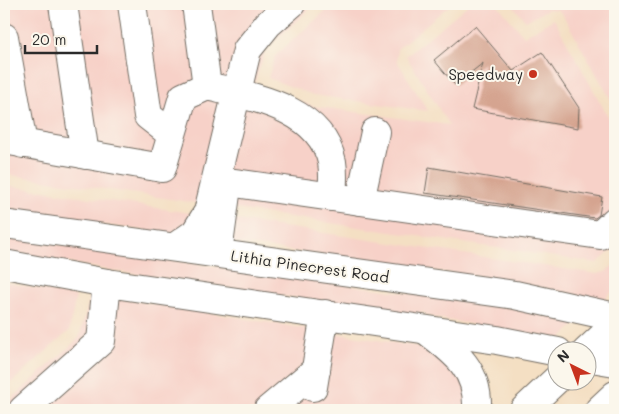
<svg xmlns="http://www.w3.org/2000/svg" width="619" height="414" font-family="Mali,sans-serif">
	<rect width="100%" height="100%" fill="#fbf7ec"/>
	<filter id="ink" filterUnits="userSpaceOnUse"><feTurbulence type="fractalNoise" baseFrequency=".02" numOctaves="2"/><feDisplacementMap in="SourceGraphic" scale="10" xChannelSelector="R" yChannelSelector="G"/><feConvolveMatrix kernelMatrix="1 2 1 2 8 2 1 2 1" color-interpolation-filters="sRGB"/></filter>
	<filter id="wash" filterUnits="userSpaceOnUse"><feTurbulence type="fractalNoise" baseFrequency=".0096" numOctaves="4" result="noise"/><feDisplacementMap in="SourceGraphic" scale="20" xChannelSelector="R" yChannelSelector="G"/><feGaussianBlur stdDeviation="1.12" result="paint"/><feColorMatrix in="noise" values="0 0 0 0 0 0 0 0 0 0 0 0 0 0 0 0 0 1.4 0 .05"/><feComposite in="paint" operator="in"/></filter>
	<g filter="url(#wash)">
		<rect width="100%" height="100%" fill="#f4dfc3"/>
		<!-- built -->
		<g fill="#f7d1c8">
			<path d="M4 4H315L266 49 254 84 312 106 449 125 406 56 469 4H497L524 36 554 19 615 129V248L597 263 4 174Z"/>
			<path d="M333 4H451L397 49V61L428 111 313 95 268 78 275 56Z"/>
			<path d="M511 4H615V107L563 15 558 10 548 9 526 21Z"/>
			<path d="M4 185 597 274 605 272 615 264V289L602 301 516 282 4 211Z"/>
			<path d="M4 237 514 308 578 322 560 339 429 317 422 311 418 316 108 270 4 251Z"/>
			<path d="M4 282 76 296 69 331 4 389Z"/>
			<path d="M91 294 433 349 462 373 473 410H4V406L79 338Z"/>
		</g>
		<g id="blocks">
			<!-- building -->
			<g fill="#d5a490">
				<path d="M475 26 513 71 542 52 579 108 578 128 472 109 483 63 455 85 434 60Z"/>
				<path d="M429 167 602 197 599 215 595 218 425 193Z"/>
			</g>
		</g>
	</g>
	<g filter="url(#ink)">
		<use href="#blocks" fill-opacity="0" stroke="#716a60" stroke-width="1"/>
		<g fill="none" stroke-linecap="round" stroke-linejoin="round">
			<!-- minor casing -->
			<g stroke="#716a60" stroke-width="30">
				<g id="minor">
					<path d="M63 4 85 155"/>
					<path d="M132 4 148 116 171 134"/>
					<path d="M196 4 207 86"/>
					<path d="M4 37 23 144"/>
					<path d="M4 140 162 168 183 97 207 86C252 97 320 107 332 162 334 174 333 185 332 197"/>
					<path d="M228 182 600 235 615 221"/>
					<path d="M360 201 375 132"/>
					<path d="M175 247 195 233 208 212 247 50 268 24 291 4"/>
					<path d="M218 252 226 194"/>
					<path d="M313 387 325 314"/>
					<path d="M23 410 101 341 107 283"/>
					<path d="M268 410 316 370"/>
				</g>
			</g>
			<!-- major casing -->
			<g stroke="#716a60" stroke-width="30">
				<g id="major">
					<path d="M4 224 515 295 615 317"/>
					<path d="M4 264 107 283 497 340 558 352"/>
					<path d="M427 331C456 353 479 370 477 410"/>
					<path d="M586 352 615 325"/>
					<path d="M586 357 615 362"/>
					<path d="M524 410 556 380"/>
					<path d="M599 410 615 395"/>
				</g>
			</g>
			<!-- minor -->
			<use href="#minor" stroke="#fff" stroke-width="28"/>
			<!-- major -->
			<use href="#major" stroke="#fff" stroke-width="28"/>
		</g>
	</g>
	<!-- markers -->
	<circle fill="#c8321e" stroke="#fbf7ec" stroke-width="2" cx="533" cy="74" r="5"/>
	<g text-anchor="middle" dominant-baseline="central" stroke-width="4" stroke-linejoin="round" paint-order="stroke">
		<!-- poi labels -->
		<g font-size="15" fill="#2b2b2b" stroke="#fbf7ec" text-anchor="end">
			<text x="523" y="74">Speedway</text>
		</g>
		<!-- street labels -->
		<g font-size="15" fill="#2b2b2b" stroke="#fbf7ec">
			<text transform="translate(310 266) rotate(8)">Lithia Pinecrest Road</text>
		</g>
	</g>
	<!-- margin -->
	<rect width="619" height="414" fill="none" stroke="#fbf7ec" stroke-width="20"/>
	<!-- north arrow -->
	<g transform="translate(572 366) rotate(318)"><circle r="24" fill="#fbf7ec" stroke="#a8a59f"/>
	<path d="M0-4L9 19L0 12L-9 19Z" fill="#c8321e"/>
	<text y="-8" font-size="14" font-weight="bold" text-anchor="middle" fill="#2b2b2b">N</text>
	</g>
	<!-- scale -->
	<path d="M25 45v8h72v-8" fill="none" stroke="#2b2b2b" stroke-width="2.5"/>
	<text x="32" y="45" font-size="15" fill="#2b2b2b" stroke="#fbf7ec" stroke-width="4" paint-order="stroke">20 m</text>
</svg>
